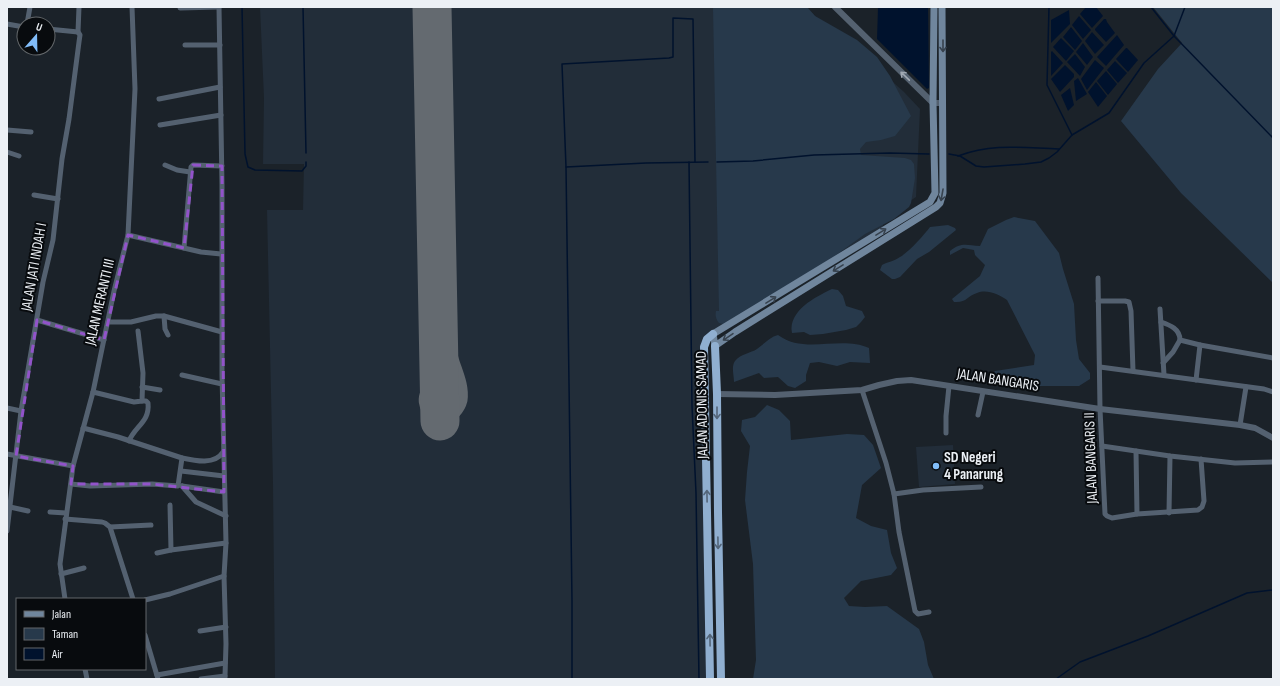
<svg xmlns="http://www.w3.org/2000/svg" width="1280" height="686" font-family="'Sofia Sans Condensed',sans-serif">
	<rect width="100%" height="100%" fill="#1b2229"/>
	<!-- built -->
	<g fill="#222d39">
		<path d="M260 7H807L815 16 859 52 904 92 920 109 916 197 883 219V227L701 342 707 679H275L273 484 267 210H303L304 164H263L264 98Z"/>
		<path d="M953 445 955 484 919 487 916 447Z"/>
	</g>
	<!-- green -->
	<g fill="#27394b">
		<path d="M713 7H807L815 16 857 40 877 57 890 76 911 116 895 136 881 140 866 142 860 149 861 155 905 158 911 160 914 164 915 178 911 203 909 207 894 219 865 234 832 258 723 324 719 323C716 319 715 316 716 311H719Z"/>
		<path d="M1153 7H1273V283L1181 193 1121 121 1158 69 1182 43Z"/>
		<path d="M1014 217 1035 221 1059 253 1063 269 1074 304 1076 340 1079 359 1090 373V379L1079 386H1035L997 382 991 375 995 371 1034 365 1035 355 1007 300C998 294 987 289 977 293 967 296 967 303 954 302L952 299 980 276 985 265 975 255 974 250 963 248 950 255V251C961 242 966 245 980 246L988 229 1006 220Z"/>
		<path d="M948 225 955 228 956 230 929 252 917 259 900 277 895 279H892L880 270 882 265C887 262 895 261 900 257 909 252 924 235 930 227Z"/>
		<path d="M832 289 838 290 843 296 846 306 862 311 865 317 861 322 856 327 846 330 823 334 810 335 804 332 792 333C788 311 815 297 832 289Z"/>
		<path d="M778 335C805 355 840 335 869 348L870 363 850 362 837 366 819 362 810 363 806 375V381L795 388 788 386 778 377 764 378 759 373 734 382C734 375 731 367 735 361 740 354 751 353 757 349 764 344 770 337 778 335Z"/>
		<path d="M767 405 779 410 790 421 791 440 847 434 864 435 873 445 881 468 862 485 856 518 871 526 887 530 891 553 897 568 891 575 861 581 844 598 849 606 865 607 887 606 919 629 924 642 928 665 934 679H753L756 660 753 564 745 500 747 472 750 446 741 431 742 420 755 417Z"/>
	</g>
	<!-- water -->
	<g fill="#00122d">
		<path d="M878 7H928L929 88 927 89 877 39Z"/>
		<path d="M1086 7H1096L1103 16 1092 28 1080 14Z"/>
		<path d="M1069 10 1070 24 1051 43V20Z"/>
		<path d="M1079 16 1091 30 1083 39 1072 25Z"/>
		<path d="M1104 19H1106L1107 22 1115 33 1106 42 1095 30V29Z"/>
		<path d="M1071 27 1082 41 1075 50 1063 37Z"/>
		<path d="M1092 32 1104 45 1095 54 1085 41Z"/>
		<path d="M1117 35 1124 45 1106 66 1097 57Z"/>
		<path d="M1061 38 1074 51 1066 61 1053 47Z"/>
		<path d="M1083 43 1093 57 1087 65 1076 52Z"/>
		<path d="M1126 48H1127L1138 60 1128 72 1116 59Z"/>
		<path d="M1052 51 1063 63 1051 76V52Z"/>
		<path d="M1075 54 1085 67 1080 76 1067 62Z"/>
		<path d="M1095 60 1104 68 1087 90 1081 79Z"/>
		<path d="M1115 61 1127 73 1118 83 1107 70Z"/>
		<path d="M1065 65 1074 74V77L1060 92 1051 79Z"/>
		<path d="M1106 71 1117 84 1108 95 1097 81Z"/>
		<path d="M1078 78 1087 94 1076 101 1074 81Z"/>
		<path d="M1096 82 1107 96 1098 107 1088 92Z"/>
		<path d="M1070 88 1074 105 1068 111 1061 95Z"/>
	</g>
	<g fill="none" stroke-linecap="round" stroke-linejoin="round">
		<!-- stream -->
		<g stroke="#00122d" stroke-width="1.5">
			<path d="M242 7 245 154 248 167 255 170 302 171 306 166V162"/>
			<path d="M303 7 306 153"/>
			<path d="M1049 7 1047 85 1072 135"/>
			<path d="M1151 7 1174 36 1273 138"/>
			<path d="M949 154 960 156 976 166 984 167 1025 164 1041 162 1049 158 1057 152 1072 135 1109 113 1144 63 1174 36 1185 7"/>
			<path d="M958 156C994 143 1022 148 1059 149"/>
			<path d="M689 162 692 406 696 493 699 679"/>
			<path d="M717 162 753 161 814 155 890 153 929 154"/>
			<path d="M566 167 562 64 669 58 673 57V18L693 19 695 162"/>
			<path d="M572 679V600L566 167 646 163 708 162"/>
			<path d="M1056 679 1080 662 1148 636 1247 593 1273 590"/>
		</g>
		<!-- taxiway -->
		<path stroke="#646a70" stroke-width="15" d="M438 312C443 328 447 345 452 362 456 374 462 387 460 400 458 408 452 415 443 416 432 418 422 404 428 393 430 389 435 386 439 384"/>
		<!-- runway -->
		<path stroke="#646a70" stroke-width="39" d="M432 7 440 421"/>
		<!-- minor -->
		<g stroke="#546170" stroke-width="5">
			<path d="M219 7 222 185V375L226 543 224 576 226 644 225 676"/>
			<path d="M180 8 219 7"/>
			<path d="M7 24 24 27"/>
			<path d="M27 24 30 7"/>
			<path d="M48 29 78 32"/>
			<path d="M185 45H220"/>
			<path d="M159 99 220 87"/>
			<path d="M160 125 221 115"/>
			<path d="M7 130 31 132"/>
			<path d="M7 152 19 156"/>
			<path d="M165 165 177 170 190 172"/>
			<path d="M34 195 58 199"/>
			<path d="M128 235 201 252 221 254"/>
			<path d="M184 248 191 167 193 165 222 166"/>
			<path d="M1098 278 1100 409 1105 514 1107 516 1112 518 1137 514 1198 510 1202 507 1204 501 1201 459"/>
			<path d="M1098 301H1125L1129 302 1131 311 1133 371"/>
			<path d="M1160 309 1164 375"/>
			<path d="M164 316 165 329 168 335"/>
			<path d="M37 320 104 340"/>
			<path d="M108 322H131L156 316H164L222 332"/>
			<path d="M1161 322C1170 325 1180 329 1180 340L1200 345"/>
			<path d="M1163 363 1173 352 1180 340"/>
			<path d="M1100 367 1264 389 1273 392"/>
			<path d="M182 375 222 384"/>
			<path d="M1196 380 1200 345 1273 358"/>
			<path d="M142 387 160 390"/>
			<path d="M862 390 886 463 894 494 899 532 915 611 918 614 929 612"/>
			<path d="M93 392 134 402 142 401 143 373 138 331"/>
			<path d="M7 408 21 411"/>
			<path d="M978 415 983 392"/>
			<path d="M1240 425 1246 387"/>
			<path d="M946 433V416L949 386"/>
			<path d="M129 441C135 426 150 422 148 403L146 401H142"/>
			<path d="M1102 446 1170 456 1235 463 1273 462"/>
			<path d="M1136 451 1137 514"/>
			<path d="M7 454 73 466"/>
			<path d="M182 458C196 461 215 465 223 452"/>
			<path d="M181 471 224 476"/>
			<path d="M71 484 90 486 152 484 178 486 182 458 118 437 83 428"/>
			<path d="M182 486 196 502 226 516"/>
			<path d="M182 486 224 492"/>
			<path d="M894 494 923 490 981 487"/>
			<path d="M170 505 171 550 226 543"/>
			<path d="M10 507 28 511"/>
			<path d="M50 512 66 513"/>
			<path d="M1169 513 1170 456"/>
			<path d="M65 519 102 522 105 523 110 527 133 599"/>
			<path d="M110 527 151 525"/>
			<path d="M7 531 21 411 43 282 53 240 62 159 69 119 79 42 80 35 78 32 79 7"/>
			<path d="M157 553 171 550"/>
			<path d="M61 574 84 568"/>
			<path d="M65 599 60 564 73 466 93 392 114 291 128 235 135 89 132 7"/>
			<path d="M145 600 170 594 224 576"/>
			<path d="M200 631 226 627"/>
			<path d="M145 635 158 679"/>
			<path d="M85 669 87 679"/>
			<path d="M157 675 225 663"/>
			<path d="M201 679 225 676V679"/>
		</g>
		<!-- tertiary -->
		<g stroke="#546170" stroke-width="6">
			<path d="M835 7 933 103H943"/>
			<path d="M717 394 775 395 862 390 879 385 897 381 911 380 1100 409 1240 425 1255 428 1273 438"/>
		</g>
		<!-- secondary -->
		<path stroke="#70869d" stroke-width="7" d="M934 7 933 103 935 193 930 202 713 334 715 346 735 332 936 207 940 203 943 193 942 7"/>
		<!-- trunk -->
		<g stroke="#90afd0" stroke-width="8">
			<path d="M715 346 717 394 718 512 721 679"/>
			<path d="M710 679 704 347 707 339 713 334"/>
		</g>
	</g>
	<!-- one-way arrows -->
	<defs><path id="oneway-shaft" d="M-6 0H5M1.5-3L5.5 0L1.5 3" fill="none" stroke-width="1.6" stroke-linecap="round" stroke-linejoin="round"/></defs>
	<g stroke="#37424e">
		<use href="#oneway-shaft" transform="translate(943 46) rotate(90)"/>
		<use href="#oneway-shaft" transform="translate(942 195) rotate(100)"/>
		<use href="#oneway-shaft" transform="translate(881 232) rotate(-32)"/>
		<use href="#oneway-shaft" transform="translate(838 268) rotate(148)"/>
		<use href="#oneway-shaft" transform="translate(771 300) rotate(-32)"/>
		<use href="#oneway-shaft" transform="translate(728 337) rotate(146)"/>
	</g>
	<use stroke="#a0a8b2" href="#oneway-shaft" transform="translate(905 76) rotate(-136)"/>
	<g stroke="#536579">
		<use href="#oneway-shaft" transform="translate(717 413) rotate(90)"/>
		<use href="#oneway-shaft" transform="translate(707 496) rotate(-91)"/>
		<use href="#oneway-shaft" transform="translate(718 543) rotate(89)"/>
		<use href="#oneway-shaft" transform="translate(710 640) rotate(-91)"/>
	</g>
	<!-- marked area -->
	<path fill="none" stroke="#9253ca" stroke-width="3" stroke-dasharray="8 5" stroke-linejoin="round" d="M193 165 222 166 224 492 152 484H71L73 466 16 456 37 320 104 340 128 235 184 248Z"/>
	<!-- markers -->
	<circle fill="#81bdfa" stroke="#080b0e" stroke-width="1.5" cx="936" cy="466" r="4"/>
	<g text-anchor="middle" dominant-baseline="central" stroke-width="4" stroke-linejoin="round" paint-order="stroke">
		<!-- street labels -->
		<g font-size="15" fill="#ecf0f5" stroke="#080b0e">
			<text transform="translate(34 267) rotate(-80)">JALAN JATI INDAH I</text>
			<text transform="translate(100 302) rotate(-77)">JALAN MERANTI III</text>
			<text transform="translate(998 380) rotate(9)">JALAN BANGARIS</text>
			<text transform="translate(702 405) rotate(-91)">JALAN ADONIS SAMAD</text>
			<text transform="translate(1091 458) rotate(-92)">JALAN BANGARIS II</text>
		</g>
		<!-- poi labels -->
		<g font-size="15" font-weight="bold" fill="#ecf0f5" stroke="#080b0e" text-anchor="start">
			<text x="944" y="457">SD Negeri<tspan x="944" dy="17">4 Panarung</tspan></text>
		</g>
	</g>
	<!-- border -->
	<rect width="1280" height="686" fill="none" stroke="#ecf0f5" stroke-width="16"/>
	<!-- legend -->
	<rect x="16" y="598" width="130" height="72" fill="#080b0e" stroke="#63676a"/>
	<rect x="24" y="611" width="20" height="6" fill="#70869d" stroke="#63676a"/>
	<text x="52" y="618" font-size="12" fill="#ecf0f5">Jalan</text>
	<rect x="24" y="628" width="20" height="12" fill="#27394b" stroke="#63676a"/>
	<text x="52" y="638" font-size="12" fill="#ecf0f5">Taman</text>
	<rect x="24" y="648" width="20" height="12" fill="#00122d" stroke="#63676a"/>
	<text x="52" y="658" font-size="12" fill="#ecf0f5">Air</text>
	<!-- north arrow -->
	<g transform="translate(36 36) rotate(20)"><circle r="19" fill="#080b0e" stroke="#63676a"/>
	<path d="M0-3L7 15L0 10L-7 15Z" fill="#81bdfa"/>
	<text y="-6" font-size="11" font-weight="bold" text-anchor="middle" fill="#ecf0f5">U</text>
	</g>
</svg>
